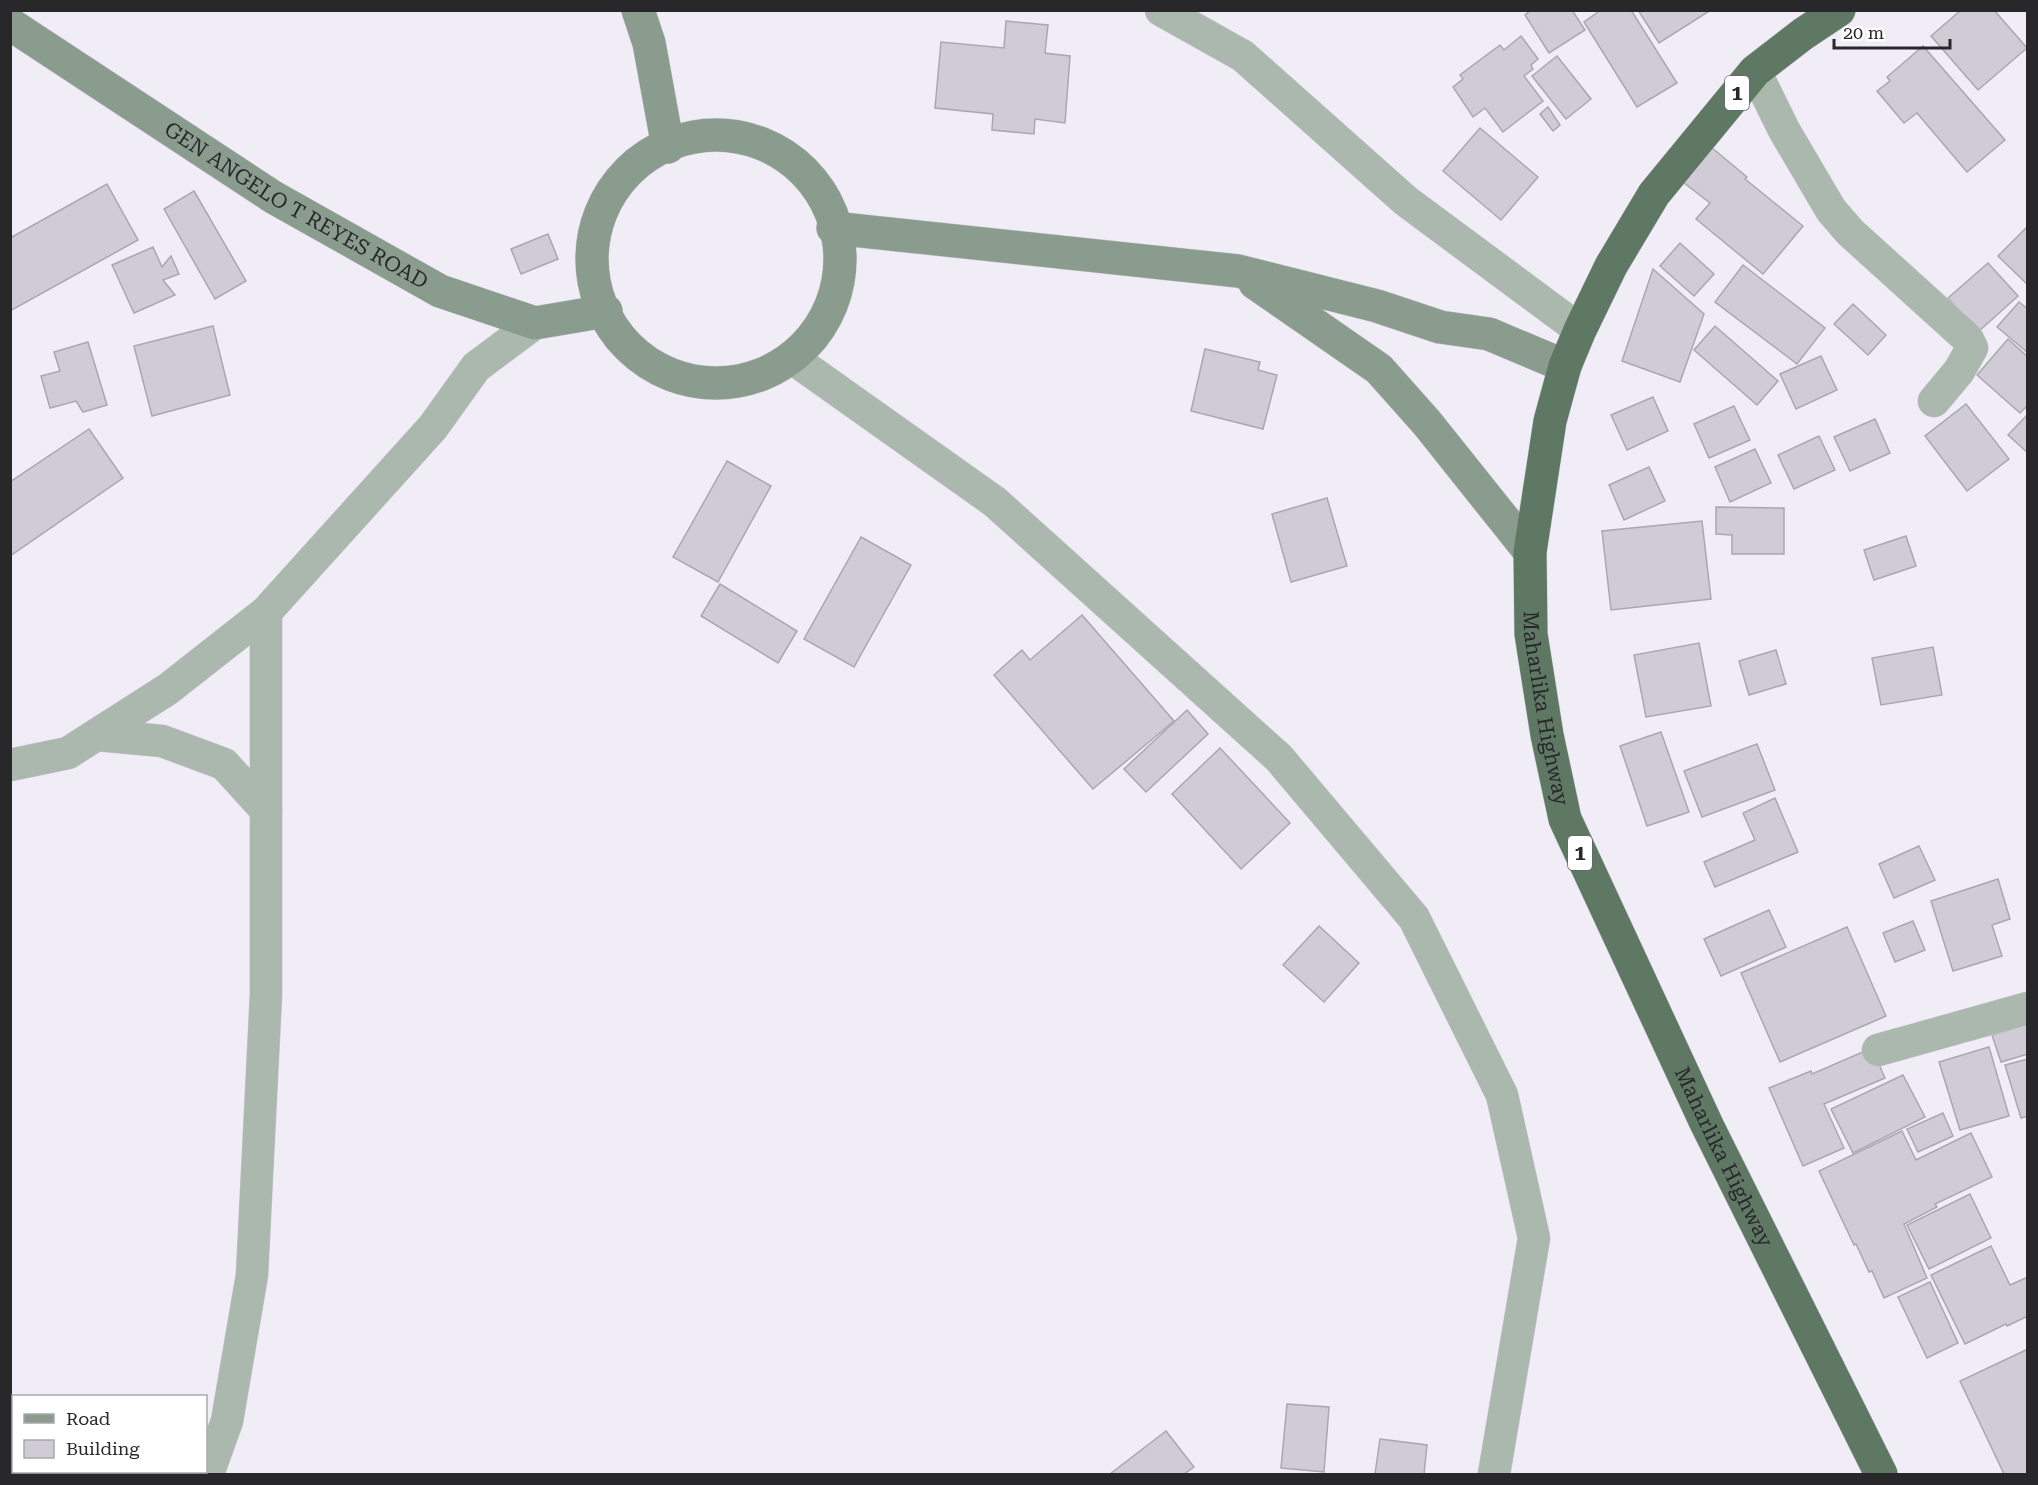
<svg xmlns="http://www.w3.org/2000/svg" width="2038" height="1485" font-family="'Roboto Serif',serif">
	<rect width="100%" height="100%" fill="#f0edf6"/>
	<!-- building -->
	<g fill="#cfccd5" stroke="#a9a7af" stroke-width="1.5">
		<path d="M1531 10H1572L1585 30 1549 53 1525 15Z"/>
		<path d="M1601 10H1631L1677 83 1637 107 1584 22Z"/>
		<path d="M1638 10H1711L1659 43Z"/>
		<path d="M1961 10H1994L2027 48 1978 90 1931 36Z"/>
		<path d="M1006 21 1048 25 1045 53 1070 56 1065 123 1035 119 1034 134 992 130 993 114 935 108 941 42 1004 48Z"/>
		<path d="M1521 36 1538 59 1531 65 1533 69 1524 76 1543 101 1503 132 1485 108 1473 117 1453 87 1463 79 1460 75 1500 45 1504 50Z"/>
		<path d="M1923 46 2005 140 1967 172 1917 113 1904 123 1877 91 1890 81 1887 77Z"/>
		<path d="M1557 56 1591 99 1566 119 1532 76Z"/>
		<path d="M1548 107 1560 125 1553 131 1540 114Z"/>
		<path d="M1480 128 1538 177 1501 220 1443 171Z"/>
		<path d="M1711 147 1747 177 1745 179 1803 226 1763 274 1696 219 1710 203 1683 182Z"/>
		<path d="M107 184 138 240 10 311V238Z"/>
		<path d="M194 191 246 281 215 299 164 209Z"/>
		<path d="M2028 226V285L1998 256Z"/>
		<path d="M548 234 558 259 521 274 511 249Z"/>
		<path d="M1680 243 1714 274 1694 296 1660 266Z"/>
		<path d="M153 247 162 267 171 256 179 274 163 280 175 295 134 313 112 265Z"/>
		<path d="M1988 263 2018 296 1978 332 1948 298Z"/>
		<path d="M1743 265 1825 328 1797 364 1715 302Z"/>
		<path d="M1653 269 1704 314 1680 382 1622 361Z"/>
		<path d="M2019 302 2028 309V353L1997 327Z"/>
		<path d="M1853 304 1886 335 1868 355 1834 324Z"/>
		<path d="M213 326 230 395 152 416 134 346Z"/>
		<path d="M1715 326 1778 381 1757 405 1694 350Z"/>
		<path d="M2008 339 2028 357V405L2020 413 1977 375Z"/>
		<path d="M88 342 107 405 83 412 76 401 50 408 41 376 60 371 54 352Z"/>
		<path d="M1205 349 1260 362 1258 370 1277 375 1263 429 1191 411Z"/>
		<path d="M1821 356 1837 390 1796 409 1780 374Z"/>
		<path d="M1653 397 1668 431 1627 450 1611 415Z"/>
		<path d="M1966 404 2009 459 1967 491 1925 436Z"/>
		<path d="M1734 406 1750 440 1709 458 1694 424Z"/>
		<path d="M2028 414V453L2008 435Z"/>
		<path d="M1875 419 1890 453 1850 471 1834 437Z"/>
		<path d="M89 429 123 478 10 556V482Z"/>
		<path d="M1819 436 1835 470 1794 489 1778 455Z"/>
		<path d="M1755 449 1771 483 1730 502 1715 467Z"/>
		<path d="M727 461 771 486 718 582 673 557Z"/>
		<path d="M1649 467 1665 501 1624 520 1609 485Z"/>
		<path d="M1327 498 1347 566 1291 582 1272 514Z"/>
		<path d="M1716 507 1784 508V554H1732V535L1716 534Z"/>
		<path d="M1702 521 1711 599 1611 610 1602 531Z"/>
		<path d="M1906 536 1916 566 1874 580 1864 550Z"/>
		<path d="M861 537 911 565 854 667 804 639Z"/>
		<path d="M720 584 797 631 778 663 701 616Z"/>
		<path d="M1082 615 1174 721 1093 789 994 675 1022 650 1030 660Z"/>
		<path d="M1699 643 1711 706 1646 717 1634 655Z"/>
		<path d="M1933 647 1942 695 1881 705 1872 658Z"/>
		<path d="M1776 650 1786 684 1749 695 1739 661Z"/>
		<path d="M1187 710 1208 734 1146 792 1124 769Z"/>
		<path d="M1661 732 1689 812 1647 826 1620 746Z"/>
		<path d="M1757 744 1775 790 1702 817 1684 771Z"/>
		<path d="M1220 748 1290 823 1241 869 1172 794Z"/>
		<path d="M1775 798 1798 852 1715 887 1704 862 1755 840 1743 813Z"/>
		<path d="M1919 846 1935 880 1894 898 1879 864Z"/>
		<path d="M1998 879 2010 919 1992 925 2002 956 1953 971 1931 901Z"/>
		<path d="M1769 910 1786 947 1721 976 1704 939Z"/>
		<path d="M1913 921 1925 950 1895 962 1883 933Z"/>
		<path d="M1319 926 1359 963 1324 1002 1283 965Z"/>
		<path d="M1847 927 1886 1016 1780 1062 1741 973Z"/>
		<path d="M2028 1024V1054L2001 1062 1992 1035Z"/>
		<path d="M1989 1047 2009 1116 1960 1130 1939 1062Z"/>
		<path d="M1872 1048 1885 1078 1824 1104 1844 1148 1803 1166 1769 1088 1811 1071 1812 1074Z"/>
		<path d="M2028 1059V1116L2021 1118 2005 1065Z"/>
		<path d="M1903 1075 1925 1117 1853 1153 1831 1109Z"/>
		<path d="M1943 1113 1953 1136 1918 1152 1907 1129Z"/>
		<path d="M1902 1131 1916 1160 1971 1133 1992 1177 1935 1204 1937 1207 1904 1224 1927 1278 1884 1298 1872 1271 1869 1272 1856 1244 1854 1245 1819 1171Z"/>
		<path d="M1970 1194 1991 1238 1929 1269 1907 1225Z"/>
		<path d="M1991 1246 2010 1285 2028 1277V1316L2007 1326 2006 1324 1965 1344 1931 1275Z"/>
		<path d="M1930 1282 1958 1343 1927 1358 1898 1297Z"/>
		<path d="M2028 1349V1474H2004L1960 1381Z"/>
		<path d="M1287 1404 1329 1407 1324 1472 1281 1468Z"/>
		<path d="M1166 1431 1194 1467 1184 1474H1110Z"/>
		<path d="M1380 1439 1427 1445 1424 1474H1375Z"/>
	</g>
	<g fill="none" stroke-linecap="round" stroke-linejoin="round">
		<!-- street casing -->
		<g stroke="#ccc9d1" stroke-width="33">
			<g id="street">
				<path d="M1161 10 1243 56 1406 201 1580 330"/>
				<path d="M1755 71 1784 130 1831 210 1850 232 1967 338 1972 348 1959 371 1934 401"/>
				<path d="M792 358 995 502 1279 758 1414 918 1502 1095 1534 1238 1494 1474"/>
				<path d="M97 735 162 741 224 764 266 810"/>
				<path d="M10 765 68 753 168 689 266 612 433 427 476 367 535 323"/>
				<path d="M1878 1050 2028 1008"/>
				<path d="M208 1474 227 1421 252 1275 266 994V612"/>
			</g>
		</g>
		<!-- secondary casing -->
		<g stroke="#ccc9d1" stroke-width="34">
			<g id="secondary">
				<path d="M638 10 649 43 668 147"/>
				<path id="s1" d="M10 24 273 197 440 291 535 323 606 311"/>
				<circle cx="716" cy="259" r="124"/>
				<path d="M833 228 1238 271 1377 306 1440 327 1489 334 1565 366"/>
				<path d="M1255 283 1379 369 1427 423 1530 552"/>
			</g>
		</g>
		<!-- highway casing -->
		<g stroke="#ccc9d1" stroke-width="34">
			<g id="highway">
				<path id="s2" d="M1839 10 1803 34 1755 71 1654 194 1611 266 1580 330 1565 366 1550 421 1530 552 1531 634 1547 735 1565 819 1707 1125 1881 1474"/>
			</g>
		</g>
		<!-- street -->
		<use href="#street" stroke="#abb8ae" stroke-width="32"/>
		<!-- secondary -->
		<use href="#secondary" stroke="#8a9c8e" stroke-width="33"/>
		<!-- highway -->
		<use href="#highway" stroke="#5e7864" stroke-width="33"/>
	</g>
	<g text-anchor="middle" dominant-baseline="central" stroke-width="5" stroke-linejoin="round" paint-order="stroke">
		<!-- shield labels -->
		<g fill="#fff" stroke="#68686a" stroke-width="1.5">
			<rect x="1725" y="76" width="24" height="34" rx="4.5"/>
			<rect x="1568" y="836" width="24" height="34" rx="4.5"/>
		</g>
		<g font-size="20" font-weight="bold" fill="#28272a">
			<text x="1737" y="93">1</text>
			<text x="1580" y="853">1</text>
		</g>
		<!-- street labels -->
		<g font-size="21" fill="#28272a" stroke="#fff">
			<text stroke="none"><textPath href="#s1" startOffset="339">GEN ANGELO T REYES ROAD</textPath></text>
			<text stroke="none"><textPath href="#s2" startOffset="804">Maharlika Highway</textPath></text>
			<text stroke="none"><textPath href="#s2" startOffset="1290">Maharlika Highway</textPath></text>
		</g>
	</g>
	<!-- border -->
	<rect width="2038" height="1485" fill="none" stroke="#28272a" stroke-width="24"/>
	<!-- legend -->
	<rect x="12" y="1395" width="195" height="78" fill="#ffffff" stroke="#a9a9aa" stroke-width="1.5"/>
	<rect x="24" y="1414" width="30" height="9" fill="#8a9c8e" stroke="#a9a9aa" stroke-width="1.5"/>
	<text x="66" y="1425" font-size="18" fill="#28272a">Road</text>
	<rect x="24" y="1440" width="30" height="18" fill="#cfccd5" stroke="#a9a9aa" stroke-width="1.5"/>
	<text x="66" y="1455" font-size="18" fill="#28272a">Building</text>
	<!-- scale -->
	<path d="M1834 39v9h116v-9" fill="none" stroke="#28272a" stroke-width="3"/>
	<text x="1843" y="39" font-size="18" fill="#28272a" stroke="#ffffff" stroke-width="4.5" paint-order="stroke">20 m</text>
</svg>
